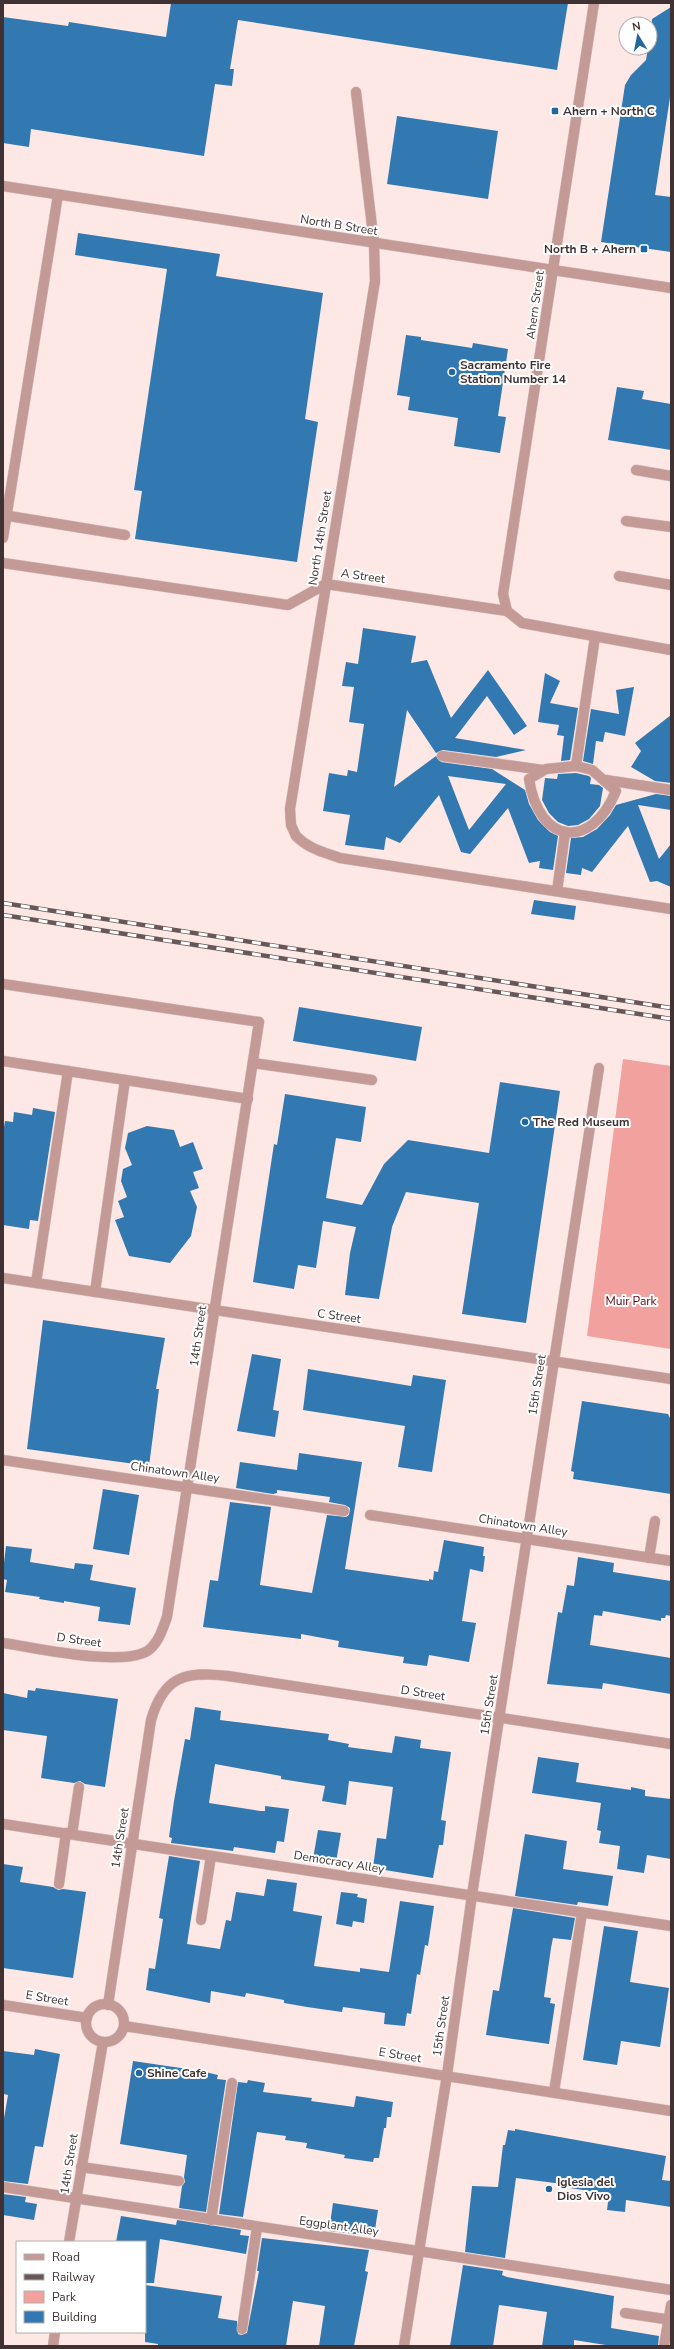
<svg xmlns="http://www.w3.org/2000/svg" width="674" height="2349" font-family="'Nunito Sans',sans-serif">
	<rect width="100%" height="100%" fill="#fee8e6"/>
	<!-- green -->
	<path fill="#f1a29e" d="M623 1059 671 1066V1349L587 1336Z"/>
	<!-- building -->
	<g fill="#3278b1" fill-rule="evenodd">
		<path d="M171 3H568L557 70 238 20 230 69H234L232 86 215 84 204 156 31 129 29 147 3 143V17L68 26 69 22 166 37Z"/>
		<path d="M671 7V91L655 195 671 197V252L601 242 625 85 631 75 646 60 648 48H650L652 19Z"/>
		<path d="M397 116 498 131 488 199 387 184Z"/>
		<path d="M78 233 220 254 216 276 323 293 305 419 318 422 297 562 135 539 142 491 134 490 167 269 75 255Z"/>
		<path d="M406 335 421 337V340L472 348 473 343 508 349 498 416 506 417 500 453 454 446 458 418 408 410 410 397 397 395Z"/>
		<path d="M617 387 644 391 642 399 671 404V450L608 440Z"/>
		<path d="M363 628 416 636 411 663 427 660 451 718 488 670 527 726 514 735 487 696 455 738 526 750 496 757 443 750 436 753 407 710 394 787 436 756 441 762 492 769 525 790 529 804 538 820 550 832 558 836 553 870 539 868 540 861 529 863 508 808 470 854 461 852 439 795 400 843 386 837 384 850 345 845 350 815 323 811 329 773 347 776 348 770 357 772 364 724 349 722 354 687 342 686 346 662 358 664ZM448 776 506 784 469 830Z"/>
		<path d="M545 673 560 681 550 703 578 708 570 760 561 761 564 736 557 735 559 725 538 722Z"/>
		<path d="M634 687 625 736 605 732 603 742 596 741 593 764 583 761 591 709 619 714 616 690Z"/>
		<path d="M671 715V783L655 781 631 767 641 751 635 743Z"/>
		<path d="M576 773 589 776 591 778 590 784 599 785 603 788 600 806 589 819 578 825 568 826 558 822 549 813 542 800 545 778 557 779 558 774Z"/>
		<path d="M656 794 671 796V810L638 805 659 859 671 844V887L657 881 650 882 628 826 592 872 582 868 581 875 566 873 571 838 583 837 597 829 610 815 616 805Z"/>
		<path d="M534 900 576 906 574 920 531 914Z"/>
		<path d="M299 1007 422 1027 416 1061 293 1041Z"/>
		<path d="M500 1082 560 1091 526 1323 462 1314 479 1203 406 1192 392 1227 379 1299 345 1295 350 1253 356 1227 323 1221 316 1268 298 1265 294 1289 253 1282 274 1144 277 1145 285 1094 366 1107 361 1142 336 1138 326 1198 362 1205 384 1164 408 1140 489 1153Z"/>
		<path d="M33 1108 55 1112 38 1221 30 1220 29 1229 3 1225V1134L5 1121 13 1122 14 1112 32 1115Z"/>
		<path d="M147 1126 174 1130 180 1147 193 1142 203 1169 193 1172 199 1188 190 1191 197 1207 191 1236 170 1263 129 1256 115 1220 124 1217 118 1201 127 1197 121 1181 123 1169 132 1165 125 1148 128 1133Z"/>
		<path d="M43 1320 165 1338 156 1389H159L149 1466 27 1449Z"/>
		<path d="M252 1354 281 1359 273 1410 279 1411 275 1437 237 1431Z"/>
		<path d="M308 1369 411 1386 413 1375 446 1380 432 1472 398 1467 405 1426 303 1410Z"/>
		<path d="M582 1401 668 1414 671 1420V1494L573 1479 574 1472 571 1471Z"/>
		<path d="M299 1453 362 1462 345 1569 429 1581V1579L433 1580 434 1571 438 1572 444 1540 484 1547 483 1556H485L483 1572 470 1569 462 1621 476 1623 469 1662 429 1655 427 1666 403 1663 404 1657 338 1647 339 1641 301 1634V1639L203 1627 210 1580 218 1581 230 1502 271 1507 260 1585 312 1593 327 1515 346 1517 349 1515 350 1508 345 1505 329 1502 330 1497 277 1490V1493L273 1494 236 1488 240 1462 297 1470Z"/>
		<path d="M103 1489 139 1495 129 1555 93 1549Z"/>
		<path d="M6 1546 32 1549 30 1562 74 1569 75 1563 93 1565 90 1580 136 1588 130 1625 98 1621 100 1607 64 1601V1603L39 1599 40 1597 5 1592 7 1580 3 1579V1571Z"/>
		<path d="M578 1557 614 1563 613 1572 671 1581V1616L666 1615 665 1618H661V1621L603 1611 602 1616 594 1615 590 1645 671 1658V1694L603 1683 602 1689 547 1684 558 1612 562 1613 567 1585 574 1586Z"/>
		<path d="M36 1688 118 1699 105 1787 85 1784 80 1781 74 1783 41 1778 47 1736 3 1730V1693L27 1698 28 1690 35 1691Z"/>
		<path d="M195 1707 221 1711 220 1720 329 1734 328 1740 349 1744 348 1747 392 1753 395 1736 421 1740 420 1748 451 1752 441 1820 446 1821 443 1845H439L433 1878 373 1868 377 1838 386 1839 393 1787 349 1781 346 1805 322 1801 325 1786 281 1779V1776L215 1764 209 1803 260 1811H265V1806L289 1809 284 1842 277 1841 275 1853 234 1847 233 1851 171 1843 172 1838 169 1837 174 1801 185 1739 190 1740Z"/>
		<path d="M538 1757 579 1763 576 1782 631 1790V1787L645 1790V1796L671 1799V1859L647 1855 644 1873 617 1869 620 1846 599 1843 601 1831 597 1830 601 1803 532 1793Z"/>
		<path d="M318 1830 341 1833 336 1862 313 1859Z"/>
		<path d="M525 1834 567 1841 563 1869 613 1876 608 1906 578 1902 577 1905 515 1896Z"/>
		<path d="M169 1856 200 1861 187 1944 220 1949 226 1920 231 1921 236 1892 264 1896 267 1879 297 1883 293 1911 322 1916 314 1966 360 1972V1968L389 1972 400 1901 434 1906 428 1946 425 1945 420 1975 417 1974 411 2014 407 2013 405 2026 384 2024 385 2013 343 2007 342 2012 307 2007 284 2003V2000L246 1993 245 1997 211 1991 210 2003 146 1990 149 1968 155 1969 163 1919 159 1918Z"/>
		<path d="M3 1864 23 1867 20 1882 53 1887 58 1890 63 1889 86 1892 73 1978 3 1968Z"/>
		<path d="M341 1892 358 1894 357 1897 367 1899 364 1923 353 1921 352 1927 336 1924Z"/>
		<path d="M513 1908 575 1918 571 1940 553 1938 551 1948 544 1997 551 1998 550 2003 555 2004 549 2044 486 2035 493 1990 499 1991Z"/>
		<path d="M604 1926 638 1931 630 1982 669 1988 660 2047 621 2041 617 2065 583 2060Z"/>
		<path d="M35 2049 60 2054 43 2147 35 2146 28 2184 3 2181V2124L8 2095 3 2094V2051L34 2055Z"/>
		<path d="M133 2061 201 2071 218 2075 217 2079 226 2080 206 2212 179 2208 182 2186 185 2182 184 2177 187 2155 120 2144Z"/>
		<path d="M248 2080 265 2083 263 2092 312 2098 311 2101 354 2107 356 2096 393 2102 391 2117H387L386 2128H384L379 2158H374L373 2162 344 2158 345 2155 306 2148 307 2143 285 2140 286 2136 257 2132 243 2217 219 2214 238 2082 247 2083Z"/>
		<path d="M515 2129 666 2156 662 2180 671 2181V2207L626 2200 625 2212 607 2210 609 2194 570 2188V2185L516 2178 505 2258 465 2252 472 2186 498 2187 503 2145H505L508 2130 515 2131Z"/>
		<path d="M3 2194 26 2197 25 2202 37 2204 34 2220 3 2215Z"/>
		<path d="M333 2203 378 2210 374 2236 329 2231Z"/>
		<path d="M121 2216 176 2225 177 2220 241 2230 240 2235 249 2236 246 2254 160 2239 154 2283H145V2242H116Z"/>
		<path d="M262 2238 369 2250 365 2271 368 2272 354 2346H319L325 2306 293 2301 286 2346H158V2344L145 2342V2285L222 2296 218 2318 237 2321 238 2334 241 2335 247 2333 259 2271H257Z"/>
		<path d="M463 2265 503 2271 502 2275 507 2277 614 2296 611 2328 659 2336 658 2346H612L574 2340V2346H542L547 2312 499 2305 493 2346H450Z"/>
	</g>
	<g fill="none" stroke-linecap="round" stroke-linejoin="round">
		<!-- service casing -->
		<g stroke="#d8c4c2" stroke-width="11">
			<g id="service">
				<path d="M356 92 374 243"/>
				<path d="M636 470 671 476"/>
				<path d="M3 515 125 535"/>
				<path d="M626 521 671 527"/>
				<path d="M3 538 58 195"/>
				<path d="M619 576 671 585"/>
				<path d="M442 756 543 770"/>
				<path d="M576 766 592 770 616 791C591 851 539 845 529 779L546 769 576 766 595 637"/>
				<path d="M606 780 671 790"/>
				<path d="M296 836C309 849 323 852 340 858L671 909"/>
				<path d="M557 891 565 833"/>
				<path d="M3 984 259 1022"/>
				<path d="M3 1061 248 1099"/>
				<path d="M253 1063 372 1080"/>
				<path d="M36 1283 68 1071"/>
				<path d="M95 1292 125 1080"/>
				<path d="M3 1460 344 1511"/>
				<path d="M370 1515 671 1561"/>
				<path d="M649 1558 655 1521"/>
				<path d="M3 1824 671 1926"/>
				<path d="M72 1834 79 1787"/>
				<path d="M59 1884 66 1833"/>
				<path d="M201 1920 211 1856"/>
				<path d="M554 2092 582 1913"/>
				<path d="M81 2167 179 2181"/>
				<path d="M3 2187 671 2290"/>
				<path d="M211 2220 232 2083"/>
				<path d="M625 2313 671 2320"/>
				<path d="M242 2329 257 2227"/>
				<path d="M664 2346 671 2305"/>
			</g>
		</g>
		<!-- minor casing -->
		<g stroke="#d8c4c2" stroke-width="11">
			<g id="minor">
				<path d="M3 563 288 605 326 584 507 611 522 623 671 650"/>
				<path d="M507 611 503 594 594 3"/>
				<path d="M296 836 291 825 290 809 375 281 374 243"/>
				<path d="M3 1278 671 1379"/>
				<path d="M3 1643C33 1647 127 1669 150 1649 159 1641 163 1628 167 1617L259 1022"/>
				<path d="M108 2005 151 1720C164 1676 185 1671 228 1676L671 1744"/>
				<path d="M447 2075 472 1895 599 1068"/>
				<path d="M69 2242 103 2042"/>
				<path d="M53 2346 55 2332"/>
			</g>
		</g>
		<!-- tertiary casing -->
		<g stroke="#d8c4c2" stroke-width="11">
			<g id="tertiary">
				<path d="M3 186 671 288"/>
				<circle cx="105" cy="2023" r="19"/>
				<path d="M3 2005 87 2018"/>
				<path d="M124 2026 671 2111"/>
				<path d="M404 2346 447 2075"/>
			</g>
		</g>
		<!-- service -->
		<use href="#service" stroke="#c49a97" stroke-width="10"/>
		<!-- minor -->
		<use href="#minor" stroke="#c49a97" stroke-width="10"/>
		<!-- tertiary -->
		<use href="#tertiary" stroke="#c49a97" stroke-width="10"/>
		<!-- rail casing -->
		<g stroke="#675757" stroke-width="4.5">
			<g id="rail">
				<path d="M3 903 671 1008"/>
				<path d="M3 915 671 1019"/>
			</g>
		</g>
		<!-- rail -->
		<use href="#rail" stroke="#fff" stroke-width="3" stroke-dasharray="9" stroke-linecap="butt"/>
	</g>
	<!-- markers -->
	<g fill="#22669b" stroke="#fff" stroke-width="1.5">
		<rect x="551" y="107" width="8" height="8" rx="2"/>
		<rect x="640" y="245" width="8" height="8" rx="2"/>
		<circle cx="452" cy="372" r="4"/>
		<circle cx="525" cy="1122" r="4"/>
		<circle cx="139" cy="2073" r="4"/>
		<circle cx="549" cy="2189" r="4"/>
	</g>
	<g text-anchor="middle" dominant-baseline="central" stroke-width="4" stroke-linejoin="round" paint-order="stroke">
		<!-- poi labels -->
		<g font-size="12" font-weight="bold" fill="#403232" stroke="#fff" text-anchor="start">
			<text x="563" y="111">Ahern + North C</text>
			<text x="636" y="249" text-anchor="end">North B + Ahern</text>
			<text x="460" y="365">Sacramento Fire<tspan x="460" dy="14">Station Number 14</tspan></text>
			<text x="533" y="1122">The Red Museum</text>
			<text x="147" y="2073">Shine Cafe</text>
			<text x="557" y="2182">Iglesia del<tspan x="557" dy="14">Dios Vivo</tspan></text>
		</g>
		<!-- street labels -->
		<g font-size="12" fill="#403232" stroke="#fff">
			<text transform="translate(339 225) rotate(9)">North B Street</text>
			<text transform="translate(535 305) rotate(-82)">Ahern Street</text>
			<text transform="translate(320 538) rotate(-81)">North 14th Street</text>
			<text transform="translate(363 576) rotate(8)">A Street</text>
			<text transform="translate(339 1316) rotate(8)">C Street</text>
			<text transform="translate(198 1336) rotate(-82)">14th Street</text>
			<text transform="translate(537 1385) rotate(-81)">15th Street</text>
			<text transform="translate(175 1472) rotate(8)">Chinatown Alley</text>
			<text transform="translate(523 1525) rotate(9)">Chinatown Alley</text>
			<text transform="translate(79 1640) rotate(8)">D Street</text>
			<text transform="translate(423 1693) rotate(9)">D Street</text>
			<text transform="translate(489 1705) rotate(-81)">15th Street</text>
			<text transform="translate(120 1838) rotate(-81)">14th Street</text>
			<text transform="translate(339 1862) rotate(9)">Democracy Alley</text>
			<text transform="translate(47 1998) rotate(9)">E Street</text>
			<text transform="translate(441 2026) rotate(-82)">15th Street</text>
			<text transform="translate(400 2055) rotate(9)">E Street</text>
			<text transform="translate(69 2164) rotate(-81)">14th Street</text>
			<text transform="translate(339 2226) rotate(8)">Eggplant Alley</text>
		</g>
		<!-- park labels -->
		<g font-size="12" fill="#5b0711" stroke="#fff">
			<text x="631" y="1301">Muir Park</text>
		</g>
	</g>
	<!-- border -->
	<rect width="674" height="2349" fill="none" stroke="#403232" stroke-width="8"/>
	<!-- legend -->
	<rect x="16" y="2241" width="130" height="92" fill="#ffffff" stroke="#b3adad"/>
	<rect x="24" y="2254" width="20" height="6" fill="#c49a97" stroke="#b3adad"/>
	<text x="52" y="2261" font-size="12" fill="#403232">Road</text>
	<rect x="24" y="2274" width="20" height="6" fill="#675757" stroke="#b3adad"/>
	<text x="52" y="2281" font-size="12" fill="#403232">Railway</text>
	<rect x="24" y="2291" width="20" height="12" fill="#f1a29e" stroke="#b3adad"/>
	<text x="52" y="2301" font-size="12" fill="#403232">Park</text>
	<rect x="24" y="2311" width="20" height="12" fill="#3278b1" stroke="#b3adad"/>
	<text x="52" y="2321" font-size="12" fill="#403232">Building</text>
	<!-- north arrow -->
	<g transform="translate(638 36) rotate(350)"><circle r="19" fill="#ffffff" stroke="#b3adad"/>
	<path d="M0-3L7 15L0 10L-7 15Z" fill="#22669b"/>
	<text y="-6" font-size="11" font-weight="bold" text-anchor="middle" fill="#403232">N</text>
	</g>
</svg>
